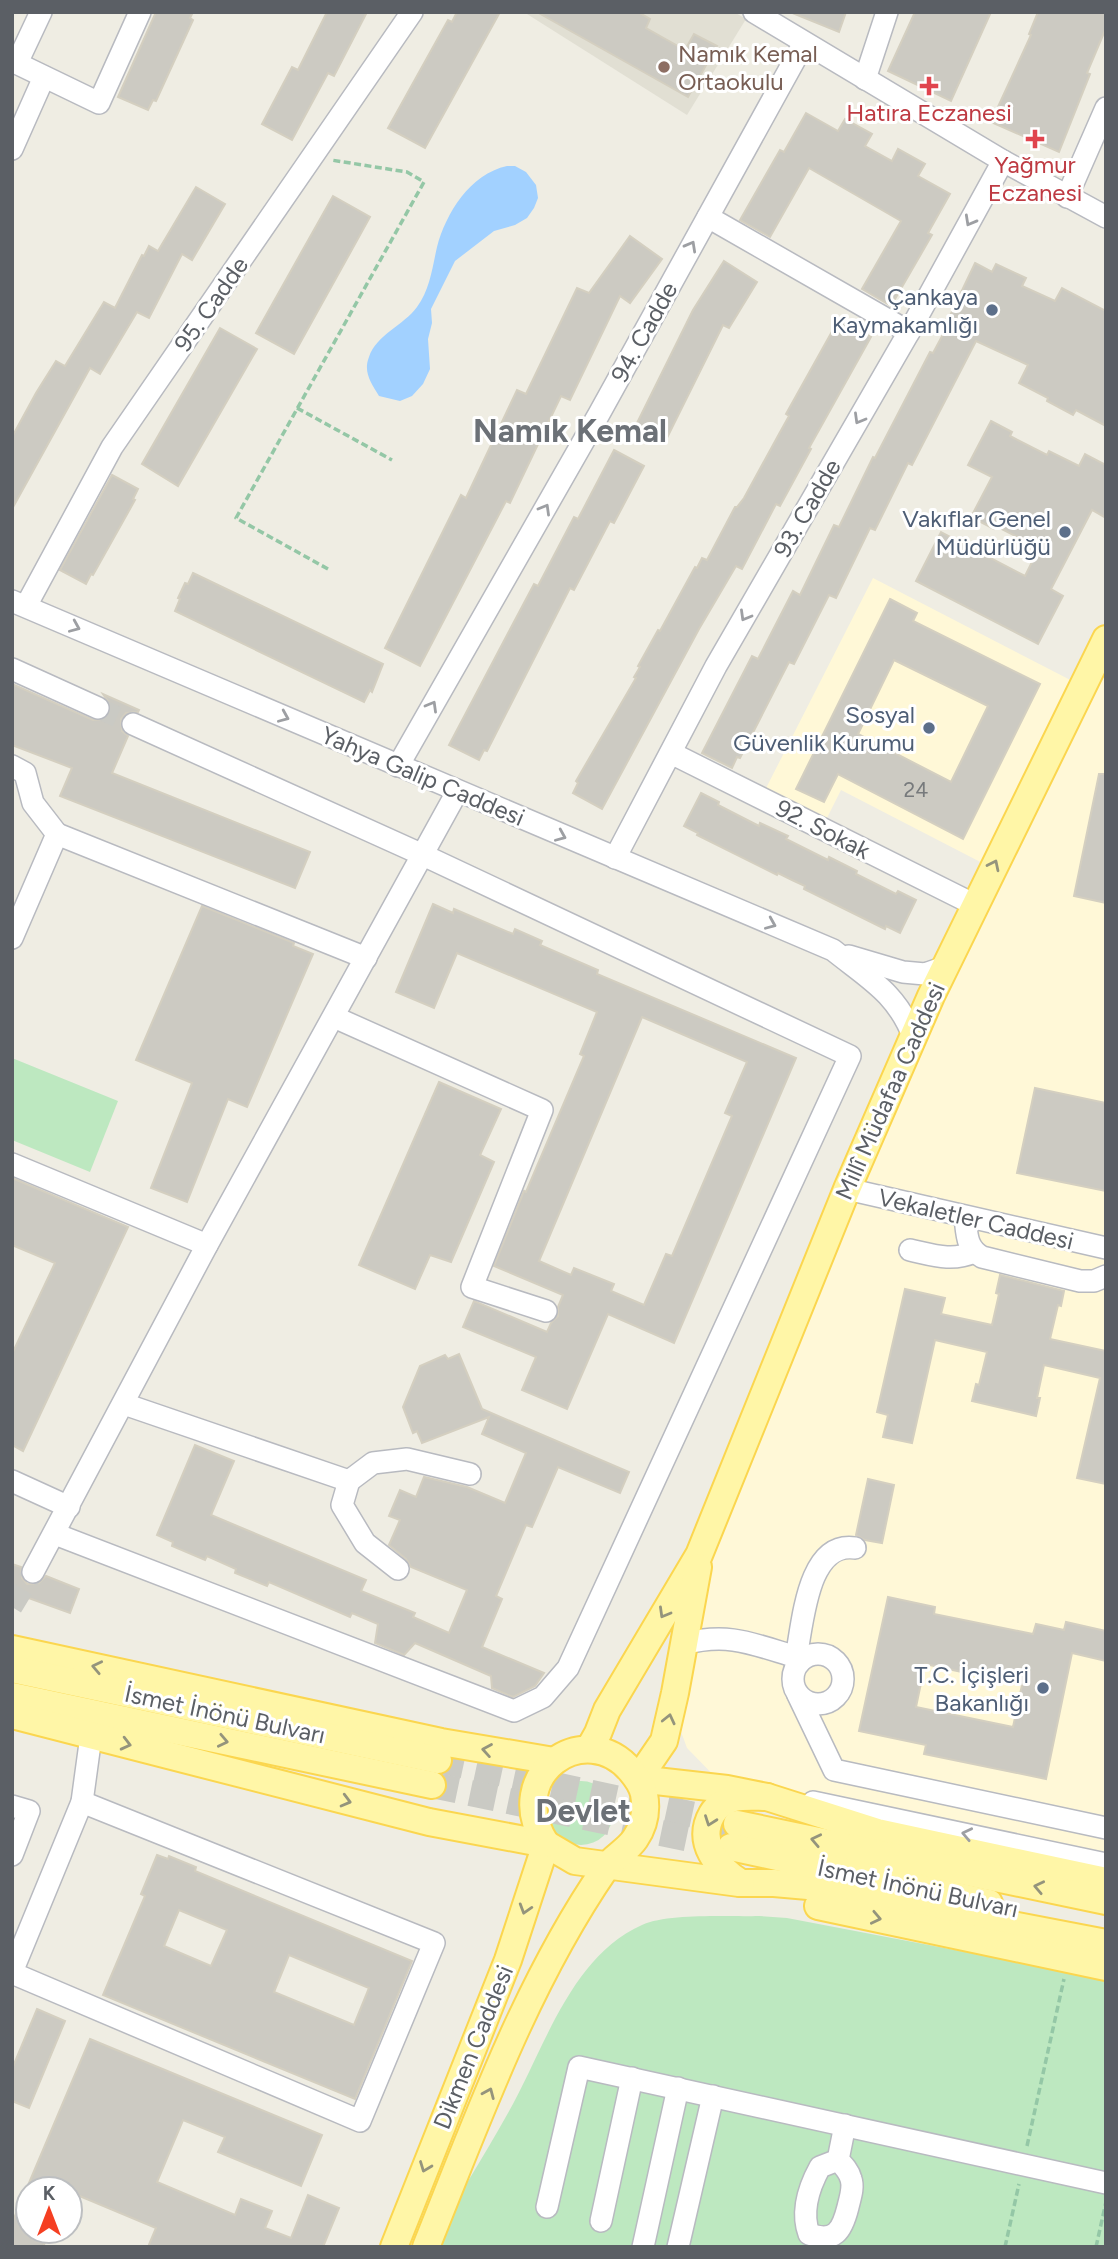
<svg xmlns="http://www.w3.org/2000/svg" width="1118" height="2259" font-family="Figtree,sans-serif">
	<rect width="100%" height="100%" fill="#efede3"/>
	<!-- commercial -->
	<path fill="#fff8d7" d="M873 578 1082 686 1106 639V1864L727 1789 687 1748 680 1729 695 1588 992 868 841 790 822 828 761 798Z"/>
	<!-- education -->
	<path fill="#e1dfd3" d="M528 12H734L746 19 687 115 527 14Z"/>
	<!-- green -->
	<g fill="#bde8c0">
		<path d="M12 1058 118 1101 90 1172 12 1140Z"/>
		<circle cx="581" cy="1813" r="32"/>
		<path d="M759 1916 787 1918 1066 1971 1106 1981V2247H428C455 2202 483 2158 508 2113 544 2050 570 1957 642 1925 669 1913 728 1917 759 1916Z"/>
	</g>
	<!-- water -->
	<path fill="#a2d1ff" d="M507 166H515L526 172 536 185 538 198 534 208 527 218 515 225 494 231 455 261 431 309 432 323 428 339 430 369 423 384 412 396 400 401 379 396C371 383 363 372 369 357 376 335 404 325 417 307 430 289 432 269 437 247 446 213 470 174 507 166Z"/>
	<!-- building -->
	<g fill="#cccac2" stroke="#d4cfc0" stroke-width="2" fill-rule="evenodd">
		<path d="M156 12H193L190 18 193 20 156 101 153 100 148 110 118 97Z"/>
		<path d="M327 12H367L334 76 328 73 292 140 262 124 292 67 298 70Z"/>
		<path d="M457 12H500L425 148 388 128 448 20 452 22Z"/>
		<path d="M537 12H638L650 19 646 28 685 50 694 34 717 46 688 97Z"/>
		<path d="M790 12H846L839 32Z"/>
		<path d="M915 12H991L951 101 888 71Z"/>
		<path d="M1038 12H1106V28L1087 73 1090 74 1059 152 991 122 1031 35 1029 34Z"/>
		<path d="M806 113 838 131 845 119 872 134 865 146 892 161 898 149 925 164 918 176 950 194 928 233 932 235 891 306 862 289 901 221 809 168 770 237 740 220 780 150 784 152Z"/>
		<path d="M196 187 225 204 192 260 182 254 149 318 137 312 100 374 90 368 12 509V437L36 393 56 361 65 366 104 302 115 308 142 255 144 256 149 246 158 251Z"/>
		<path d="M333 196 370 217 294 354 256 333Z"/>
		<path d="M630 236 662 259 630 303 620 296 570 400 561 396 510 503 506 501 420 666 385 648 461 495 466 498 517 390 526 394 577 288 589 293Z"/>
		<path d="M724 261 757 282 729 328 723 325 665 442 635 427 693 310Z"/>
		<path d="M975 263 992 272 996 264 1026 278 1022 286 1055 301 1062 288 1106 311V426L1076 410 1073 415 1047 401 1048 398 1019 383 1028 365 976 341 912 465 908 463 875 530 870 528 836 598 829 595 794 664 789 662 740 758 737 757 732 768 702 753 752 656 758 659 793 591 800 595 834 525 839 527 873 457 875 458 930 352 933 353 947 327 945 326Z"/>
		<path d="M842 321 871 337 809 448 811 449 780 506 776 504 742 569 736 566 699 629 602 809 573 793 578 783 576 781 636 678 634 677 640 667 638 666 658 630 660 631 695 567 697 568 702 558 707 560 735 507H737L744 498 779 434 789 416 786 414 834 328 837 330Z"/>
		<path d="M220 328 257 349 178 486 142 464Z"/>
		<path d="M991 421 1012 432 1010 436 1047 455 1049 451 1079 466 1085 454 1106 465V518L1092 510 1051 589 1063 596 1038 644 916 581 941 532 1025 576 1039 548 996 526 994 529 971 517 992 477 968 465Z"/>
		<path d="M614 450 644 466 614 523 610 521 574 590 570 588 487 751 484 750 479 760 449 745 534 584 538 586 574 517 578 519Z"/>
		<path d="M112 475 138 489 133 499 135 500 93 575 91 574 86 584 60 570Z"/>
		<path d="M193 573 383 664 372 692 370 690 364 702 175 611 180 599 178 598 185 583 188 584Z"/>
		<path d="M890 599 917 613 913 621 1040 684 963 839 838 774 824 802 796 789ZM894 660 988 706 951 782 858 734Z"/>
		<path d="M12 684 93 720 105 719 110 713 111 706 103 694 139 710 138 712 126 713 121 719 122 731 128 736 112 773 310 852 295 888 60 796 72 768 12 745Z"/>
		<path d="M1099 774H1106V903L1074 896Z"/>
		<path d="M701 793 719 802 718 805 759 826 760 823 788 836 786 839 828 860 829 857 857 871 856 874 896 894 898 891 916 900 900 933 886 926 885 929 804 889 805 886 792 880 778 873 777 875 697 835 698 833 684 826Z"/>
		<path d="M433 904 453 913 454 909 513 934 515 929 542 941 540 945 598 970 597 974 796 1058 674 1343 608 1314 567 1409 522 1390 536 1357 463 1327 474 1301 547 1332 551 1323 558 1316V1307L563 1295 494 1266 524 1191 526 1192 584 1056 580 1054 597 1012 457 953 434 1008 396 992ZM642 1017 747 1062 725 1113 732 1116 672 1256 666 1254 644 1305 611 1291 614 1284 574 1268 571 1275 539 1261Z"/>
		<path d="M202 906 294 943 293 946 313 954 247 1107 228 1099 187 1202 151 1188 192 1083 136 1060Z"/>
		<path d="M439 1082 501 1109 480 1155 494 1162 451 1262 430 1255 415 1289 359 1265Z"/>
		<path d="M1035 1088 1106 1103V1191L1017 1173Z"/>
		<path d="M12 1178 128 1227 23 1451 12 1445V1354L55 1263 12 1245Z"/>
		<path d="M1000 1275 1064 1291 1061 1306 1058 1305 1050 1339 1106 1351V1484L1077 1478 1100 1378 1044 1365 1037 1398H1040L1036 1416 972 1401 976 1384 979 1385 987 1352 935 1340 912 1443 883 1437 888 1415 877 1412 905 1289 945 1298 941 1314 992 1325 999 1294 996 1293Z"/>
		<path d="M459 1354 482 1409 629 1472 620 1493 558 1467 532 1527 526 1525 496 1596 502 1599 482 1647 544 1673 535 1686 513 1697 492 1688 491 1676 415 1643 404 1655 375 1643 378 1624 352 1613 350 1617 269 1582 267 1586 235 1573 236 1569 207 1556 205 1560 172 1546 173 1542 157 1535 195 1445 234 1461 211 1515 366 1580 361 1591 415 1613 413 1617 449 1633 467 1590 411 1567 406 1559 389 1545 400 1520 389 1516 400 1490 416 1497 424 1477 467 1487 505 1503 526 1453 482 1434 489 1417 422 1443 417 1431 413 1433 403 1407 420 1366 445 1355 448 1359Z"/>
		<path d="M868 1479 894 1485 882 1543 865 1540 856 1535Z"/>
		<path d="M12 1564 21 1567 22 1578 27 1584 39 1583 46 1576 79 1589 70 1613 12 1592Z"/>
		<path d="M888 1597 935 1607 934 1614 1033 1634 1036 1624 1064 1630 1066 1622 1106 1631V1661L1072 1653 1046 1779 924 1754 926 1745 859 1731ZM925 1664 1022 1685 1013 1727 916 1707Z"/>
		<path d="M157 1855 168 1859 169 1856 196 1867 195 1871 412 1961 355 2099 103 1995 145 1896 141 1894ZM179 1910 227 1930 211 1966 164 1946ZM289 1955 369 1988 354 2025 274 1992Z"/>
		<path d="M37 2009 65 2021 29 2108 12 2101V2069Z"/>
		<path d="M90 2039 322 2135 301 2186 218 2152 225 2137 183 2120 157 2182 235 2215 241 2199 272 2211 265 2228 291 2238 308 2195 339 2208 323 2247H148L156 2228 70 2192V2189H28V2231H50L43 2247H12V2223Z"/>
	</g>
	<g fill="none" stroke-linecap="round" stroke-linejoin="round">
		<!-- minor-tunnel -->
		<g stroke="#cacac4" stroke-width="21" stroke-dasharray="21 10" stroke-linecap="butt">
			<path d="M98 708 133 724"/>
			<path d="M12 1607 33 1572"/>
		</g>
		<!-- major-tunnel -->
		<g stroke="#cacac4" stroke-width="26" stroke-dasharray="26 13" stroke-linecap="butt">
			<path d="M438 1760 732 1823"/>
			<path d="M432 1785 728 1847"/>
		</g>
		<!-- minor casing -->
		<g stroke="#b8bac0" stroke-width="24">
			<g id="minor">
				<path d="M754 12 1003 161 1106 217"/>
				<path d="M12 61 99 103 140 12"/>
				<path d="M17 63 41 12"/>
				<path d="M865 79 887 12"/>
				<path d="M12 149 44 77"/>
				<path d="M1067 197 1106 108"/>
				<path d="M708 217 909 332"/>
				<path d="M12 601 833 950C869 979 897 993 914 1038"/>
				<path d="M26 606 112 447 412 12"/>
				<path d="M12 669 98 708"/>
				<path d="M671 753 975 905"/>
				<path d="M12 766 25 773 33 803 57 834 12 938"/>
				<path d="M398 766 599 414 804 43"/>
				<path d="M57 834 366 958"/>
				<path d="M615 858 716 666 909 332 1003 161"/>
				<path d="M849 956 903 972 925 974 945 967"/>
				<path d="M334 1017 542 1110 472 1287 546 1311"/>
				<path d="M12 1164 207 1245"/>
				<path d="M847 1189 1106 1248"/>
				<path d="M965 1217C967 1234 966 1248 982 1257L1080 1281H1094L1106 1276"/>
				<path d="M910 1250C933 1255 952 1262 974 1252"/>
				<path d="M124 1404 349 1481 342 1505 365 1543 398 1569"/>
				<path d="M12 1481 69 1507"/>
				<path d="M349 1481 373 1463 407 1459 470 1474"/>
				<path d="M55 1534 514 1711 543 1697 568 1668 850 1056 423 855 133 724"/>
				<path d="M33 1572 207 1245 457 792"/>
				<path d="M684 1644C728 1632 753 1644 796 1657L799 1663"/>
				<circle cx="818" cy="1679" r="25"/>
				<path d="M796 1657C803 1624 807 1541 855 1548"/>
				<path d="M798 1695 834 1770 1106 1828"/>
				<path d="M813 1802 1106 1864"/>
				<path d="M12 1806 29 1811 12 1855"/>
				<path d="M12 1972 82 1802 91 1736"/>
				<path d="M12 1973 360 2121 434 1943 82 1802"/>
				<path d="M838 2160C844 2166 849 2171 851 2179 854 2188 850 2198 848 2207 842 2231 835 2243 809 2234 801 2212 809 2187 820 2167L838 2160 845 2125"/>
				<path d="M547 2207 579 2067 1106 2183"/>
				<path d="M601 2221 632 2078"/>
				<path d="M643 2247 678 2088"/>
				<path d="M678 2247 713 2096"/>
			</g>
		</g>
		<!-- major casing -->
		<g stroke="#fbd64f" stroke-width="30">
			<g id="major">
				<path d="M12 1649 441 1742 554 1761"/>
				<path d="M12 1669 438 1760"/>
				<path d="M12 1696 432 1785"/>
				<path d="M12 1715 429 1822 546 1844 575 1861 739 1883H774L808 1886 1106 1943"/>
				<path d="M589 1749 598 1733 607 1710 699 1555 847 1189 931 996 1106 639"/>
				<path d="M638 1779 727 1789 767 1797 877 1832 1106 1881"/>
				<path d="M638 1779 664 1741 675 1693 698 1567"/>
				<path d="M737 1824 1106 1901"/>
				<path d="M731 1847 989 1903"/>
				<path d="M741 1883C717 1868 696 1842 712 1814 716 1807 725 1800 734 1798 744 1796 756 1797 767 1797"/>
				<path d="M818 1906 1106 1967"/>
				<path d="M394 2247 508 1960 546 1844"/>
				<path d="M426 2247C478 2118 526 1984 605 1869 613 1857 627 1851 635 1839 644 1826 647 1810 644 1794 642 1785 637 1778 631 1771 586 1717 501 1774 546 1844"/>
			</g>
		</g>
		<!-- path -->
		<g stroke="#94c7a6" stroke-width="3.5" stroke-dasharray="7 3.5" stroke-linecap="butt">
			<path d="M297 408 392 460"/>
			<path d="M328 569 236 518 424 182 407 172 331 160"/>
			<path d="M1027 2146 1064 1979"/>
			<path d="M1005 2247 1019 2184"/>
			<path d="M1096 2247 1106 2202"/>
		</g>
		<!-- minor -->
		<use href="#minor" stroke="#fff" stroke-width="21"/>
		<!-- major -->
		<use href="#major" stroke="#fff6a7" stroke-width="26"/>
	</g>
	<!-- one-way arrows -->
	<defs><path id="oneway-chevron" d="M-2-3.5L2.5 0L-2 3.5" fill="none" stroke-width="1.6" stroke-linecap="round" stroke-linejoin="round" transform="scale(1.75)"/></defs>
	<g stroke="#9d9fa3">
		<use href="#oneway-chevron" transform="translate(970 221) rotate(119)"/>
		<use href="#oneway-chevron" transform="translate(691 246) rotate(-61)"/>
		<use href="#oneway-chevron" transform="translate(859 419) rotate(120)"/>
		<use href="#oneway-chevron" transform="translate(545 509) rotate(-60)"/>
		<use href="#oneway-chevron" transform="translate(745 616) rotate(120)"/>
		<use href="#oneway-chevron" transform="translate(75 627) rotate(23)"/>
		<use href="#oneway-chevron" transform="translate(432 706) rotate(-60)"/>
		<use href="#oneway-chevron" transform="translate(284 717) rotate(23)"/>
		<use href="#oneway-chevron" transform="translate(561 836) rotate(23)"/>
		<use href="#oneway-chevron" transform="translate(771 924) rotate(23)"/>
		<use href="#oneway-chevron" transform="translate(967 1834) rotate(-168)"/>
	</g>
	<g stroke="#94947c">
		<use href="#oneway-chevron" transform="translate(994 865) rotate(-64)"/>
		<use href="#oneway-chevron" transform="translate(664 1613) rotate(120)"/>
		<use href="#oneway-chevron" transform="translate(97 1667) rotate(-168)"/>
		<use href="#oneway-chevron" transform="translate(669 1719) rotate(-77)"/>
		<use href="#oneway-chevron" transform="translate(223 1741) rotate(12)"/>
		<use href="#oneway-chevron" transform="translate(126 1744) rotate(14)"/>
		<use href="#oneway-chevron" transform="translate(487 1750) rotate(-170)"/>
		<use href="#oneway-chevron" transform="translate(346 1801) rotate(15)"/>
		<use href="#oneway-chevron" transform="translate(710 1821) rotate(110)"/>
		<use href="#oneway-chevron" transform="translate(816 1840) rotate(-168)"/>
		<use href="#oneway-chevron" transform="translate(1039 1887) rotate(-168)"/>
		<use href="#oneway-chevron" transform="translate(525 1909) rotate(107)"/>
		<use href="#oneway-chevron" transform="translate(876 1918) rotate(12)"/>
		<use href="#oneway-chevron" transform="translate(489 2093) rotate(-67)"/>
		<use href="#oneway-chevron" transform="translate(425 2167) rotate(111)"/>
	</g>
	<!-- markers -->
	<circle fill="#8d6e63" stroke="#fff" stroke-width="2.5" cx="664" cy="67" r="7"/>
	<g fill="#e0444e" stroke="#fff" stroke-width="2.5">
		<path d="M925.5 75.5h7v7h7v7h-7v7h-7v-7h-7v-7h7z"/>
		<path d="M1031.5 128.5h7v7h7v7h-7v7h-7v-7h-7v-7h7z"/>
	</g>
	<g fill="#5c6f8a" stroke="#fff" stroke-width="2.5">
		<circle cx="992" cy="310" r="7"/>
		<circle cx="1065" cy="532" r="7"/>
		<circle cx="929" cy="728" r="7"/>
		<circle cx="1043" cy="1688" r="7"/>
	</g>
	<g text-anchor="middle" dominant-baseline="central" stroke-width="6" stroke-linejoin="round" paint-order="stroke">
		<!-- number labels -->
		<g font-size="21" fill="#777a7c">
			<text x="916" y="789">24</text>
		</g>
		<!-- education labels -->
		<g font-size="24" fill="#785e54" stroke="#fff" text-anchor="start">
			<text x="678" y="53">Namık Kemal<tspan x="678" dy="28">Ortaokulu</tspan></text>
		</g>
		<!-- health labels -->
		<g font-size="24" fill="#be3a42" stroke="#fff">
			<text x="929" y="112">Hatıra Eczanesi</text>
			<text x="1035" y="164">Yağmur<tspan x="1035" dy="28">Eczanesi</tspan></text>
		</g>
		<!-- service labels -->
		<g font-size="24" fill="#4e5e75" stroke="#fff" text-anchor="end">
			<text x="978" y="296">Çankaya<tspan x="978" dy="28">Kaymakamlığı</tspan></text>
			<text x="1051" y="518">Vakıflar Genel<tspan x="1051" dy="28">Müdürlüğü</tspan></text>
			<text x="915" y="714">Sosyal<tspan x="915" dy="28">Güvenlik Kurumu</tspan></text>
			<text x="1029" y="1674">T.C. İçişleri<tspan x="1029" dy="28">Bakanlığı</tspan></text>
		</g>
		<!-- street labels -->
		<g font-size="24" fill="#5b5f65" stroke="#fff">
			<text transform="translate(211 304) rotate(-55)">95. Cadde</text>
			<text transform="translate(644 332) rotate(-61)">94. Cadde</text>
			<text transform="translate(807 508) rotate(-60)">93. Cadde</text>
			<text transform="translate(423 776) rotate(23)">Yahya Galip Caddesi</text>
			<text transform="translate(823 829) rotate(27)">92. Sokak</text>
			<text transform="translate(890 1091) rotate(-66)">Millî Müdafaa Caddesi</text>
			<text transform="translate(976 1219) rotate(13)">Vekaletler Caddesi</text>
			<text transform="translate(225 1714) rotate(12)">İsmet İnönü Bulvarı</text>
			<text transform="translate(918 1888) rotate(12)">İsmet İnönü Bulvarı</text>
			<text transform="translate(473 2047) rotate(-68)">Dikmen Caddesi</text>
		</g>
		<!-- district labels -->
		<g font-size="32" font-weight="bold" fill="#6c7177" stroke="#fff">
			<text x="570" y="431">Namık Kemal</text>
			<text x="583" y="1811">Devlet</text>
		</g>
	</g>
	<!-- border -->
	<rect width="1118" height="2259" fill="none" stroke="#5b5f65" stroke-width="28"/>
	<!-- north arrow -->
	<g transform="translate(49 2210)"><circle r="33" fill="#ffffff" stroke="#bdbfc1" stroke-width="2"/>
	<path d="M0-5L12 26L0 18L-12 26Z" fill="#f53f22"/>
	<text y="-10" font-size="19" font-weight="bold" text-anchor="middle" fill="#5b5f65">K</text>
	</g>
</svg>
